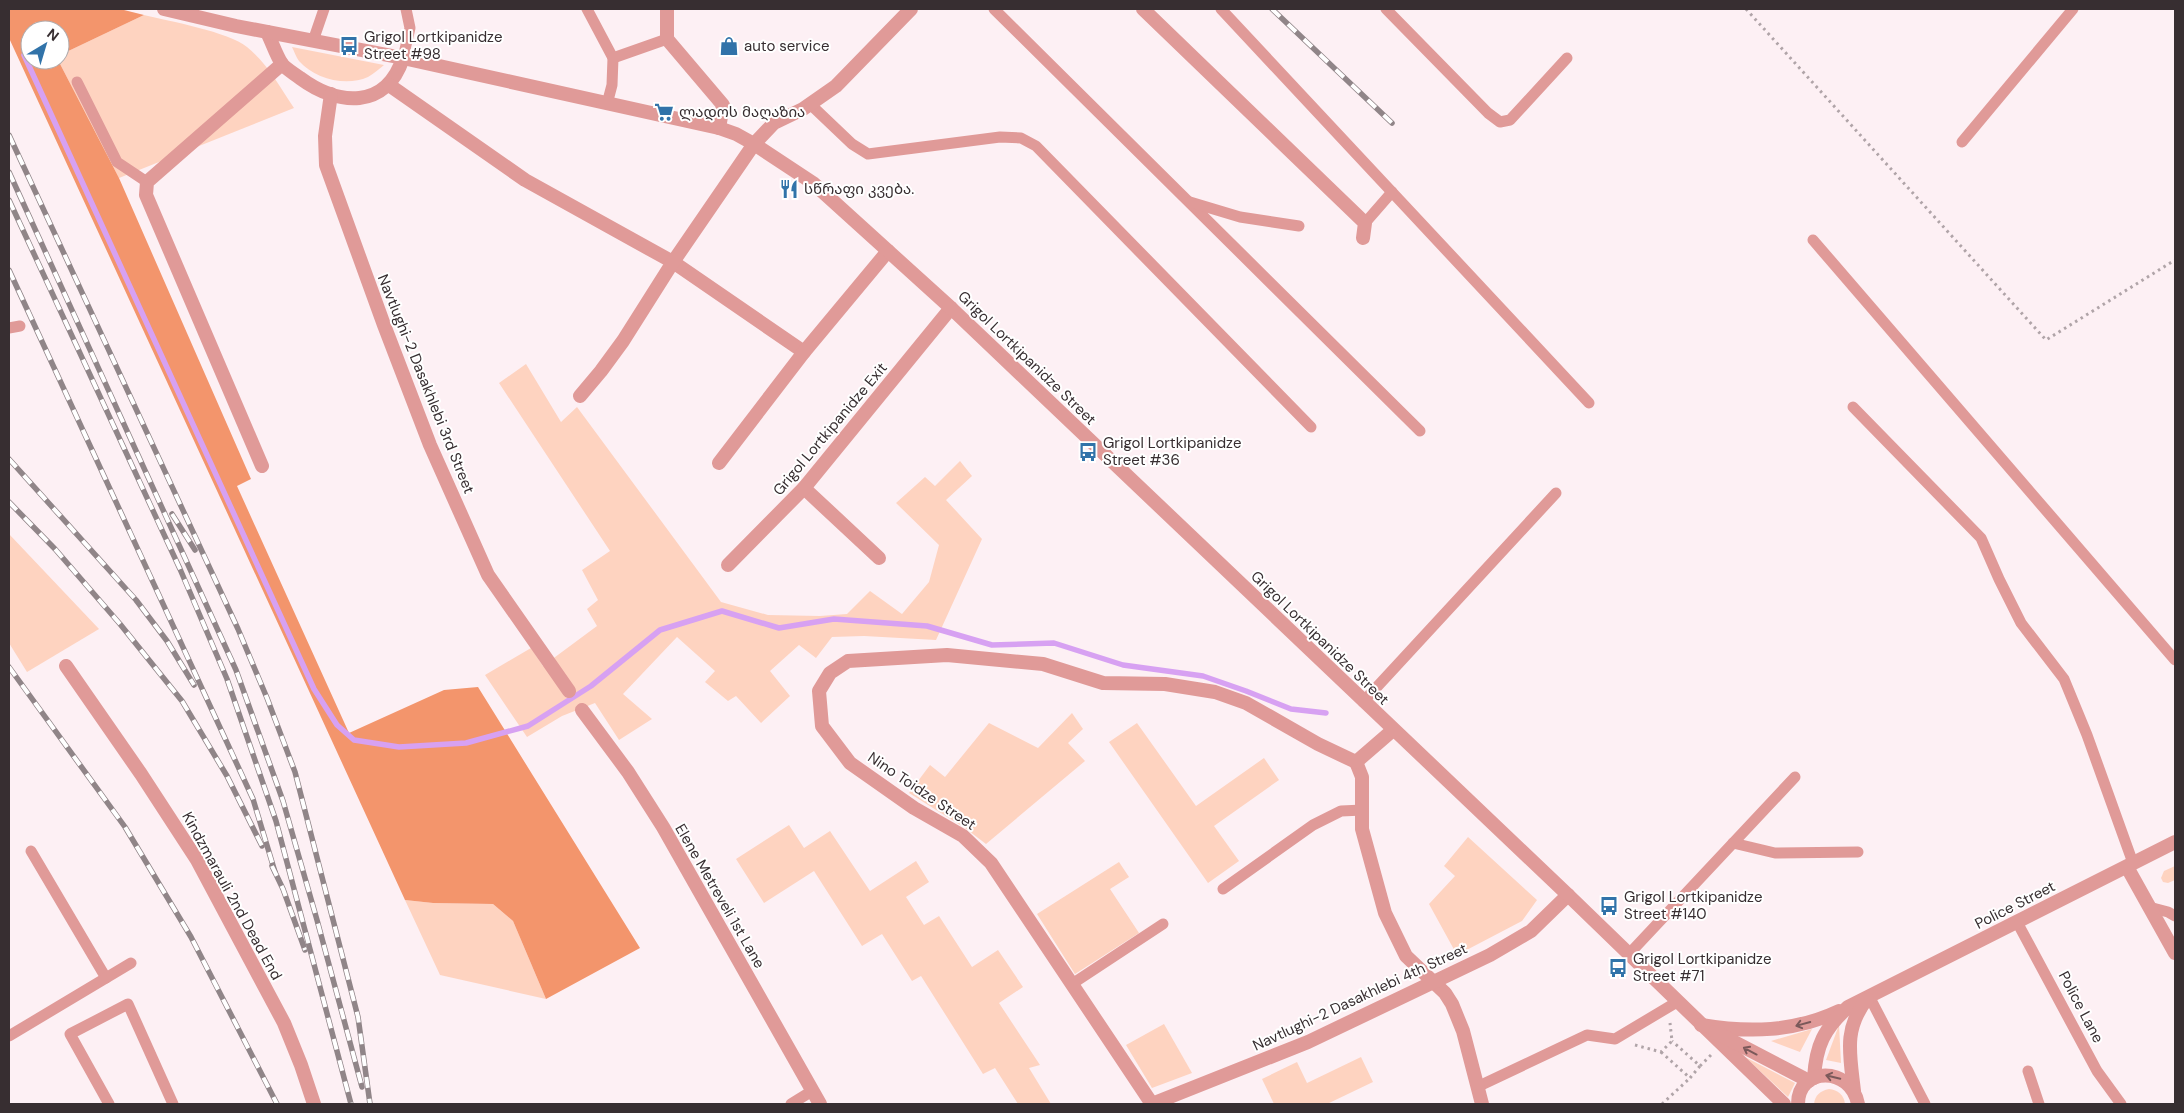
<svg xmlns="http://www.w3.org/2000/svg" width="2184" height="1113" font-family="'DM Sans','Noto Sans Georgian',sans-serif">
	<rect width="100%" height="100%" fill="#fdf0f4"/>
	<!-- green -->
	<g fill="#fed3c0">
		<path d="M144 15C169 21 229 32 247 47 267 63 280 87 294 108L119 178 58 60H60V55Z"/>
		<path d="M292 47 384 65C379 69 373 74 368 77 346 87 315 79 299 61 296 57 294 51 292 47Z"/>
		<path d="M526 364 561 422 577 407 721 602 768 615 820 616 847 614 870 591 902 614 929 582 939 545 896 503 925 477 935 486 960 461 972 476 946 500 982 539 936 640 864 636 832 637 816 658 799 645 770 671 790 696 761 723 736 696 728 701 705 682 715 671 677 637 623 694 652 719 619 740 595 703 562 716 527 737 485 675 531 648 543 666 597 626 587 609 598 600 582 570 610 551 499 383Z"/>
		<path d="M9 534 99 629 27 672 9 643Z"/>
		<path d="M1072 713 1083 729 1068 743 1085 761 986 844 965 828 909 793 930 765 945 777 989 723 1038 748Z"/>
		<path d="M1137 723 1196 806 1264 758 1279 780 1214 826 1239 861 1208 883 1109 742Z"/>
		<path d="M789 825 804 848 830 831 870 891 916 861 929 882 906 897 924 925 939 916 972 967 998 950 1023 987 999 1003 1040 1065 1029 1068 1051 1104H1018L995 1068 983 1074 921 976 912 981 882 934 862 946 814 871 764 903 736 859Z"/>
		<path d="M1468 837 1537 900 1522 921 1457 955 1429 904 1455 876 1444 866Z"/>
		<path d="M1119 862 1129 877 1110 889 1139 933 1075 974 1037 914Z"/>
		<path d="M2175 866V880L2168 883 2163 882 2161 878 2164 871Z"/>
		<path d="M405 900 433 903 493 904 513 921 546 999 440 975Z"/>
		<path d="M1164 1024 1192 1073 1152 1088 1126 1045Z"/>
		<path d="M1839 1025 1841 1063 1826 1060Z"/>
		<path d="M1812 1029 1800 1052 1771 1041Z"/>
		<path d="M1361 1057 1373 1082 1327 1104H1274L1262 1079 1297 1062 1307 1083Z"/>
		<path d="M1745 1057 1795 1083 1788 1097Z"/>
		<path d="M1829 1089C1838 1090 1844 1095 1845 1104H1814C1815 1095 1820 1091 1829 1089Z"/>
	</g>
	<!-- forest -->
	<path fill="#f3956c" d="M9 9H120L144 15 60 55V30H30V60H58L119 178 251 479 237 486 349 733 444 690 478 687 640 948 546 999 513 921 493 904 433 903 405 900 9 38Z"/>
	<g fill="none" stroke-linecap="round" stroke-linejoin="round">
		<!-- stream -->
		<path stroke="#d7a1f2" stroke-width="5.5" d="M24 55 314 689 337 725 354 740 399 747 466 743 528 726 591 686 660 630 722 611 779 628 834 619 927 626 992 645 1054 643 1123 665 1203 676 1246 691 1291 709 1326 713"/>
		<!-- path -->
		<g stroke="#b0a4a8" stroke-width="3" stroke-dasharray="2.5 4" stroke-linecap="butt">
			<path d="M1746 9 2046 340 2175 260"/>
			<path d="M1635 1045 1661 1052 1672 1041 1670 1023"/>
			<path d="M1661 1052 1690 1078 1700 1066 1672 1041"/>
			<path d="M1700 1066 1712 1054"/>
			<path d="M1662 1104 1690 1078"/>
		</g>
		<!-- service -->
		<g stroke="#e09a98" stroke-width="11">
			<path d="M587 9 613 58 612 85 607 104"/>
			<path d="M994 9 1420 431"/>
			<path d="M1221 9 1589 403"/>
			<path d="M1386 9 1488 113 1500 122 1510 120 1567 58"/>
			<path d="M313 41 324 9"/>
			<path d="M403 58 410 28 406 9"/>
			<path d="M613 58 667 39"/>
			<path d="M77 82 117 162 147 182"/>
			<path d="M810 104 852 144 868 154 1000 137 1021 138 1036 146 1311 427"/>
			<path d="M1962 142 2073 9"/>
			<path d="M1190 202 1240 217 1299 226"/>
			<path d="M1365 223 1392 192"/>
			<path d="M1813 240 2175 660"/>
			<path d="M9 328 20 326"/>
			<path d="M1853 407 1981 538 1999 579 2021 623 2064 679 2087 735 2133 863"/>
			<path d="M1363 702 1556 493"/>
			<path d="M1733 843 1775 853 1858 852"/>
			<path d="M31 851 106 978"/>
			<path d="M1223 889 1313 825 1341 811 1363 810"/>
			<path d="M2149 907 2168 912 2175 916"/>
			<path d="M2017 922 2097 1071 2121 1104"/>
			<path d="M1629 954 1795 777"/>
			<path d="M1072 984 1163 924"/>
			<path d="M1869 996 1925 1104"/>
			<path d="M9 1036 131 963"/>
			<path d="M2028 1071 2039 1104"/>
			<path d="M1477 1087 1587 1035 1615 1039 1677 1002"/>
			<path d="M109 1104 70 1034 128 1004 173 1104"/>
			<path d="M791 1104 812 1091"/>
		</g>
		<!-- minor -->
		<g stroke="#e09a98" stroke-width="14">
			<path d="M667 9V39L723 105 719 128"/>
			<path d="M1143 9 1365 223 1363 238"/>
			<path d="M267 32C272 42 276 55 282 64 286 69 295 74 300 78 338 106 386 110 403 58"/>
			<path d="M389 85 525 180 673 262 804 352"/>
			<path d="M331 94 325 136 326 165 384 325 430 445 488 575 569 691"/>
			<path d="M580 396 601 371 623 341 673 262 754 144 774 123 803 109 836 86 911 9"/>
			<path d="M719 463 804 352 888 251"/>
			<path d="M262 466 146 195 147 182 282 64"/>
			<path d="M804 488 879 558"/>
			<path d="M728 565 804 488 951 308"/>
			<path d="M66 666 141 774 197 860 284 1023 301 1065 314 1104"/>
			<path d="M582 710 628 772 663 827 820 1104"/>
			<path d="M1356 762 1362 777V829L1385 913 1406 956 1445 993 1452 1004 1463 1031 1482 1104"/>
			<path d="M2127 867 2175 953"/>
			<path d="M1152 1104 991 863 963 836 914 808 850 763 822 726 819 691 830 673 848 661 947 655 1043 664 1103 683 1165 684 1215 692 1246 703 1318 744 1356 762 1393 730"/>
			<path d="M1152 1104 1308 1042 1490 955 1531 931 1568 895"/>
		</g>
		<!-- tertiary -->
		<g stroke="#e09a98" stroke-width="14">
			<path d="M164 9 236 26 403 58 719 128 736 134 754 144 813 183 951 308 1568 895 1784 1104"/>
			<path d="M1701 1025C1749 1033 1794 1032 1839 1011"/>
			<path d="M1715 1032 1809 1081"/>
			<path d="M1814 1078C1816 1045 1824 1029 1848 1007L2175 842"/>
			<path d="M1854 1091C1850 1055 1843 1029 1867 999"/>
			<path d="M1798 1104C1798 1066 1851 1066 1858 1104"/>
		</g>
		<!-- rail casing -->
		<g stroke="#908588" stroke-width="5.5">
			<g id="rail">
				<path d="M1272 9 1392 123"/>
				<path d="M9 135 238 629 267 698 295 772 358 1017 370 1104"/>
				<path d="M9 172 236 670 283 801 317 920 362 1087"/>
				<path d="M9 200 180 569 227 679 276 821 351 1104"/>
				<path d="M9 270 253 799 275 872"/>
				<path d="M9 459 136 600 167 641 194 685"/>
				<path d="M9 502 55 549 120 624 182 701 227 776 262 846"/>
				<path d="M172 514 195 550"/>
				<path d="M9 667 125 827 191 937 277 1104"/>
				<path d="M272 866 283 889 305 950"/>
			</g>
		</g>
		<!-- rail -->
		<use href="#rail" stroke="#fff" stroke-width="4" stroke-dasharray="11" stroke-linecap="butt"/>
	</g>
	<!-- one-way arrows -->
	<defs><path id="oneway-shaft" d="M-6 0H5M1.5-3L5.5 0L1.5 3" fill="none" stroke-width="1.6" stroke-linecap="round" stroke-linejoin="round" transform="scale(1.25)"/></defs>
	<g stroke="#7b595a">
		<use href="#oneway-shaft" transform="translate(1803 1024) rotate(165)"/>
		<use href="#oneway-shaft" transform="translate(1750 1051) rotate(-152)"/>
		<use href="#oneway-shaft" transform="translate(1833 1077) rotate(-166)"/>
	</g>
	<!-- icons -->
	<defs>
		<g id="bus-bare" transform="scale(1.5)"><path d="M-5-6H5V4H4V6H2V4H-2V6H-4V4H-5ZM-3.5-4V0h7V-4ZM-3.5 1.2v1.5H-2V1.2ZM2 1.2v1.5H3.5V1.2Z" fill="#3173a9" stroke="#fff" stroke-width="2.5" paint-order="stroke"/></g>
		<g id="shop-bare" transform="scale(1.5)"><path d="M-5-2.5h2.3a2.7 3.5 0 0 1 5.4 0H5L5.5 6h-11ZM-1.5-2.5h3a1.5 2.3 0 0 0-3 0Z" fill="#3173a9" stroke="#fff" stroke-width="2.5" paint-order="stroke"/></g>
		<g id="supermarket-bare" transform="scale(1.5)"><path d="M-6-5.5h2.5l.6 2H6L4.5 2H-2.5L-4.4-4H-6ZM-1.5 3.2a1.3 1.3 0 1 0 .1 0ZM3 3.2a1.3 1.3 0 1 0 .1 0Z" fill="#3173a9" stroke="#fff" stroke-width="2.5" paint-order="stroke"/></g>
		<g id="restaurant-bare" transform="scale(1.5)"><path d="M-5-6h1v4h1v-4h1v4h1v-4h1v5L-1.5 .5V6h-2V.5L-5-1ZM5-6V6H3V1.5H1.5Q1.5-4 5-6Z" fill="#3173a9" stroke="#fff" stroke-width="2.5" paint-order="stroke"/></g>
	</defs>
	<g fill-rule="evenodd">
		<use href="#bus-bare" x="349" y="46"/>
		<use href="#shop-bare" x="729" y="46"/>
		<use href="#supermarket-bare" x="664" y="112"/>
		<use href="#restaurant-bare" x="789" y="189"/>
		<use href="#bus-bare" x="1088" y="452"/>
		<use href="#bus-bare" x="1609" y="906"/>
		<use href="#bus-bare" x="1618" y="968"/>
	</g>
	<g text-anchor="middle" dominant-baseline="central" stroke-width="4" stroke-linejoin="round" paint-order="stroke">
		<!-- poi labels -->
		<g font-size="15" fill="#372e31" stroke="#fff" text-anchor="start">
			<text x="364" y="37">Grigol Lortkipanidze<tspan x="364" dy="17">Street #98</tspan></text>
			<text x="744" y="46">auto service</text>
			<text x="679" y="112">ლადოს მაღაზია</text>
			<text x="804" y="189">სწრაფი კვება.</text>
			<text x="1103" y="443">Grigol Lortkipanidze<tspan x="1103" dy="17">Street #36</tspan></text>
			<text x="1624" y="897">Grigol Lortkipanidze<tspan x="1624" dy="17">Street #140</tspan></text>
			<text x="1633" y="959">Grigol Lortkipanidze<tspan x="1633" dy="17">Street #71</tspan></text>
		</g>
		<!-- street labels -->
		<g font-size="15" fill="#372e31" stroke="#fff">
			<text transform="translate(1027 358) rotate(44)">Grigol Lortkipanidze Street</text>
			<text transform="translate(426 384) rotate(68)">Navtlughi-2 Dasakhlebi 3rd Street</text>
			<text transform="translate(830 429) rotate(-50)">Grigol Lortkipanidze Exit</text>
			<text transform="translate(1320 638) rotate(44)">Grigol Lortkipanidze Street</text>
			<text transform="translate(922 791) rotate(34)">Nino Toidze Street</text>
			<text transform="translate(232 896) rotate(61)">Kindzmarauli 2nd Dead End</text>
			<text transform="translate(720 896) rotate(60)">Elene Metreveli 1st Lane</text>
			<text transform="translate(2015 905) rotate(-27)">Police Street</text>
			<text transform="translate(1360 997) rotate(-25)">Navtlughi-2 Dasakhlebi 4th Street</text>
			<text transform="translate(2081 1007) rotate(62)">Police Lane</text>
		</g>
	</g>
	<!-- border -->
	<rect width="2184" height="1113" fill="none" stroke="#372e31" stroke-width="20"/>
	<!-- north arrow -->
	<g transform="translate(45 45) rotate(38)"><circle r="24" fill="#ffffff" stroke="#afabad"/>
	<path d="M0-4L9 19L0 12L-9 19Z" fill="#3173a9"/>
	<text y="-8" font-size="14" font-weight="bold" text-anchor="middle" fill="#372e31">N</text>
	</g>
</svg>
